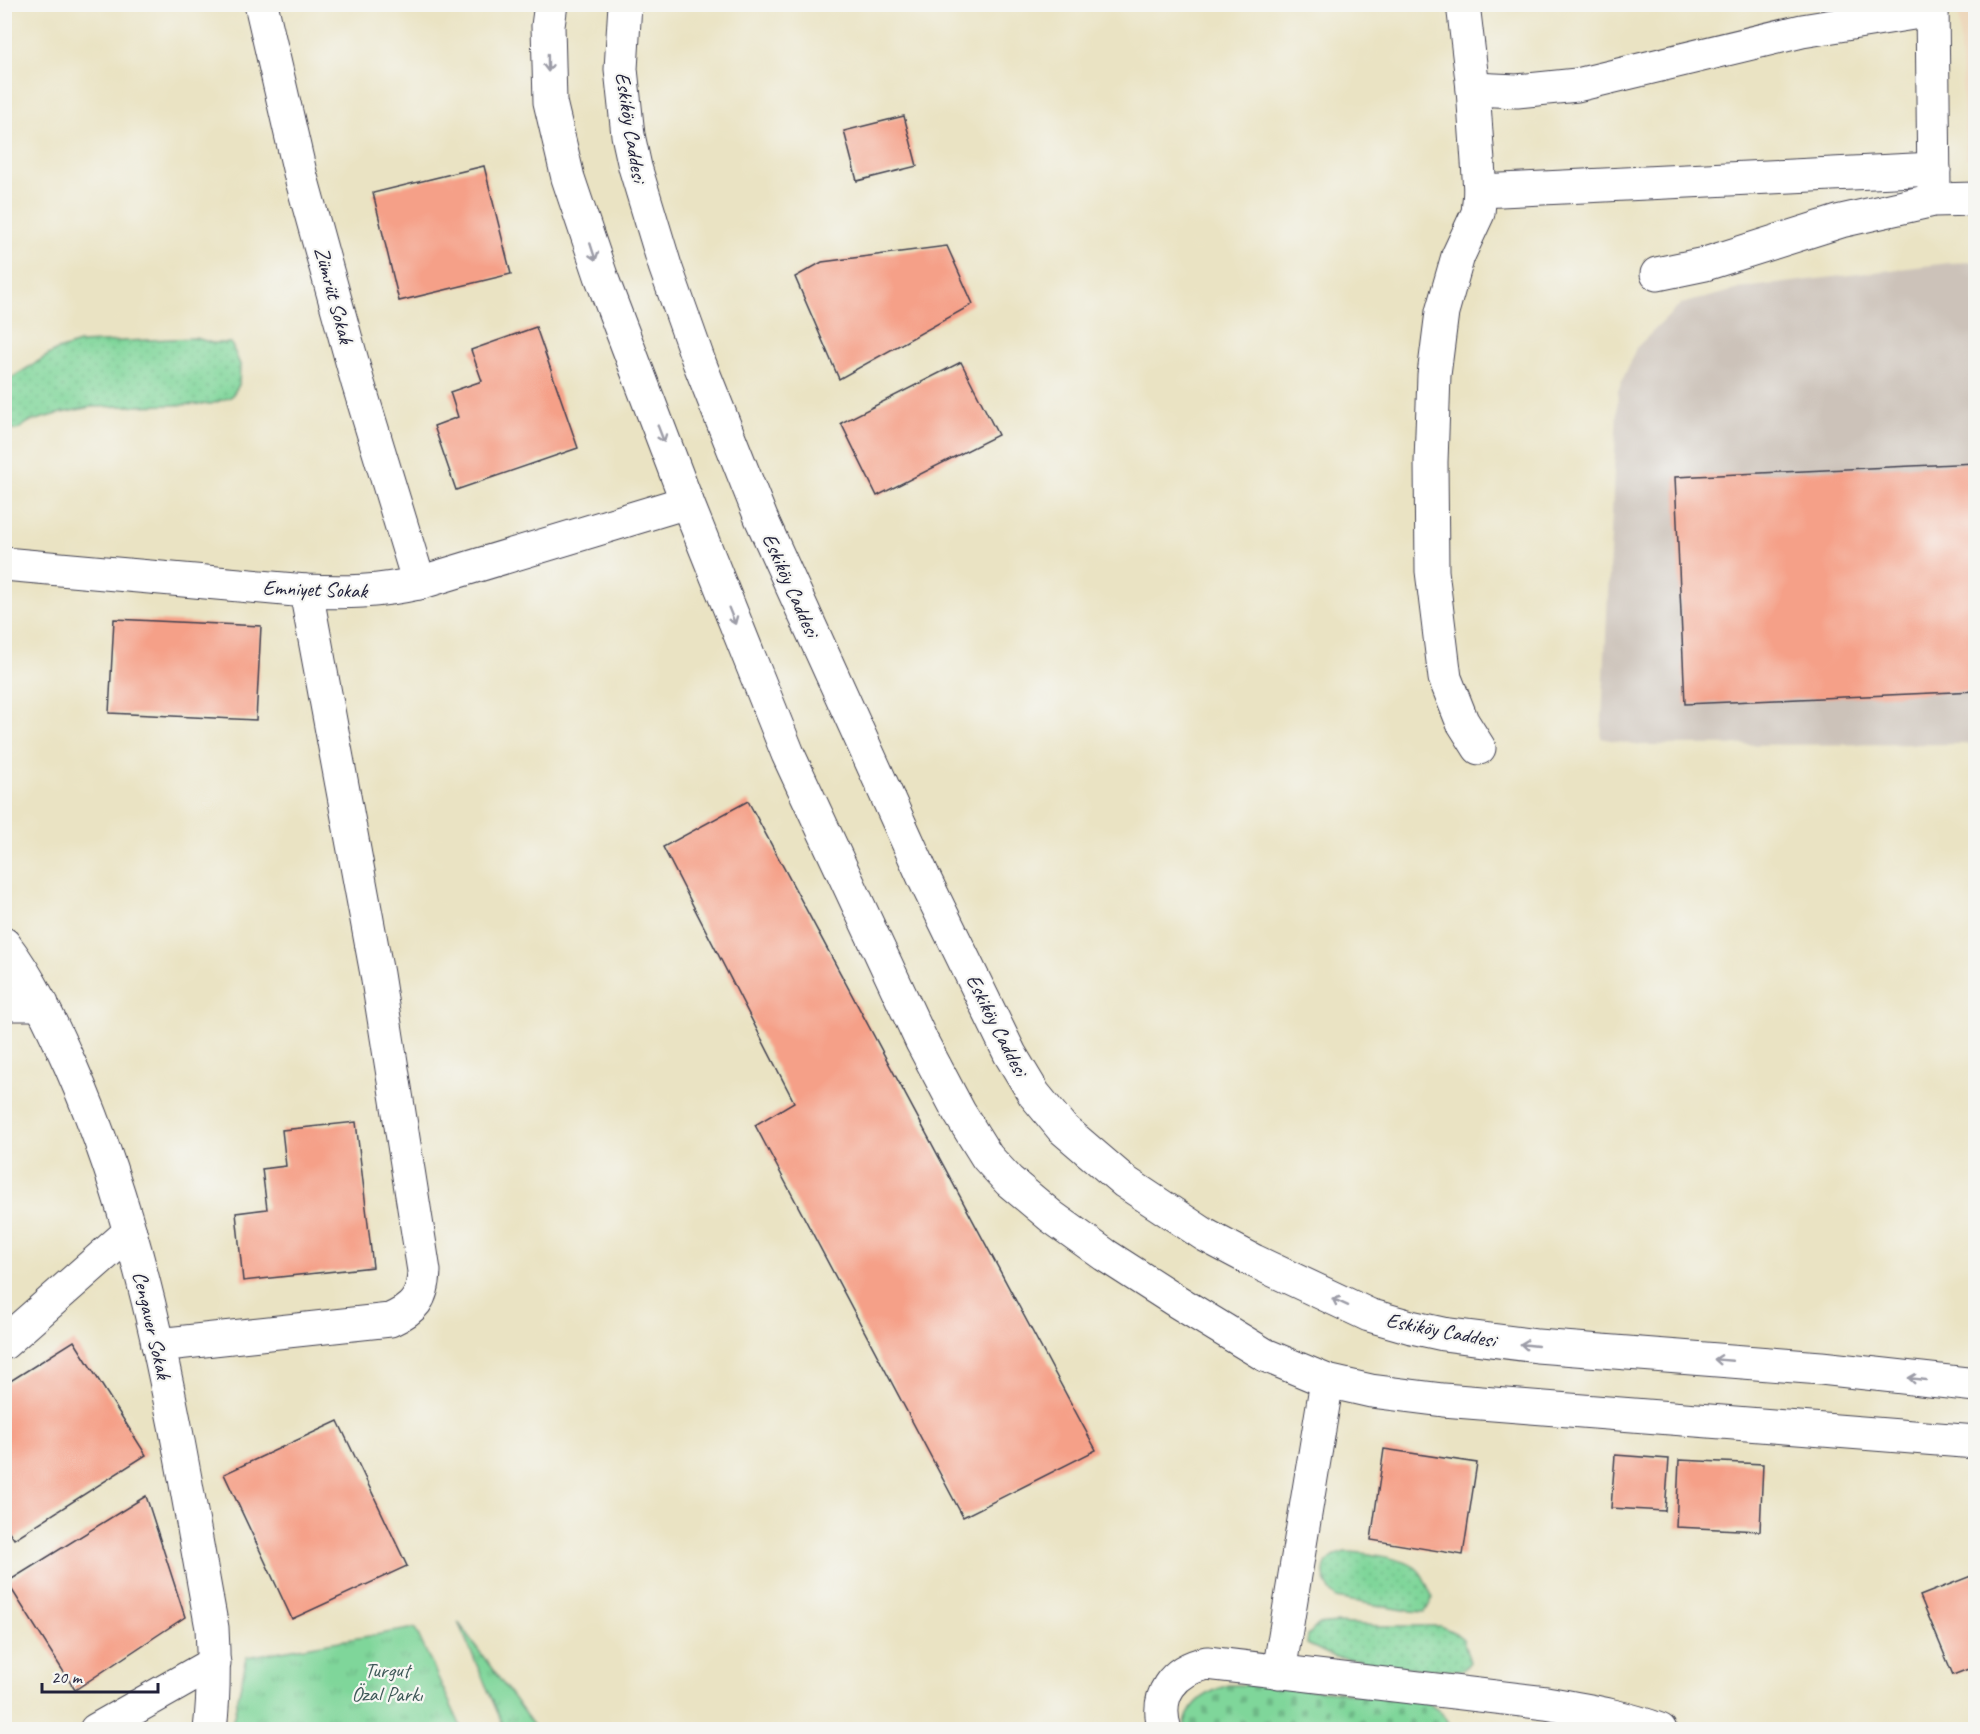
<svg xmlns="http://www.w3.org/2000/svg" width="1980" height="1734" font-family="Caveat,sans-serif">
	<defs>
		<pattern id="grass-dots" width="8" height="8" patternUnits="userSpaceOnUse" patternTransform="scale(1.5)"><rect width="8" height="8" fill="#7fd69a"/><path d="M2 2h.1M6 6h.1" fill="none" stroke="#6db786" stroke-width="1.8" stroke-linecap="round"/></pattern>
		<pattern id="cemetery-stones" width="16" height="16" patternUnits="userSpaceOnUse" patternTransform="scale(1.5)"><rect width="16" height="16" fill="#7fd69a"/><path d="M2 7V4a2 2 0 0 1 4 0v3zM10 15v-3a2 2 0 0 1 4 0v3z" fill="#6db786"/></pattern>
		<pattern id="park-tufts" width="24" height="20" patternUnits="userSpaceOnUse" patternTransform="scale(1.5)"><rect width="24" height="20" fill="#7fd69a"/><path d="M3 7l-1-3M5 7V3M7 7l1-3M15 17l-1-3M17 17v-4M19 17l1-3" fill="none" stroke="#6db786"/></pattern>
	</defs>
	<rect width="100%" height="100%" fill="#f6f6f2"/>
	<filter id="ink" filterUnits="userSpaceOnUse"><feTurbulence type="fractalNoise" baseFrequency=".0167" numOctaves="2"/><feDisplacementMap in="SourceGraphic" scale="12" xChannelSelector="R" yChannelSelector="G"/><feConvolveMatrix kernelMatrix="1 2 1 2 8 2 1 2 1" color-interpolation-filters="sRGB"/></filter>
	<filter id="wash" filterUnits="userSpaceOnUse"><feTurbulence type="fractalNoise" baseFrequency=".008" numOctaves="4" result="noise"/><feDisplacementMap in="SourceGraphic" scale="24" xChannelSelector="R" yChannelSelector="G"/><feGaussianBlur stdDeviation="1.35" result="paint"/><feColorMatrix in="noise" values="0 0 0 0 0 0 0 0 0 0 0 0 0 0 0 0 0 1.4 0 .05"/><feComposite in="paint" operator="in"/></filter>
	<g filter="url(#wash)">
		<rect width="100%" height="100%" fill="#eae3c3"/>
		<!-- built -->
		<path fill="#edd7bb" d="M1958 5H1975V163L1966 158Z"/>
		<!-- industrial -->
		<path fill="#ccc2b9" d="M1975 262V744L1634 745 1601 738 1618 391 1636 348 1681 304 1743 288 1949 263Z"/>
		<!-- grass -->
		<g fill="url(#grass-dots)" stroke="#507c6a" stroke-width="1.5">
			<path d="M196 338 212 343H231L240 365 239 385 231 397 211 404 91 407 57 414 29 422 17 430 5 428V382L55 351 79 343Z"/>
			<path d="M1345 1552C1361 1552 1406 1558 1417 1569 1425 1576 1428 1589 1433 1598L1425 1612 1409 1611 1336 1598C1320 1580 1317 1559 1345 1552Z"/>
			<path d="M1337 1623 1380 1626H1441L1455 1633 1463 1639 1470 1662 1463 1670 1421 1669 1334 1657 1307 1644 1308 1635 1318 1625Z"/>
		</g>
		<!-- cemetery -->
		<path fill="url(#cemetery-stones)" stroke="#507c6a" stroke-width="1.5" d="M1228 1685H1253L1421 1699C1433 1707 1448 1714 1451 1729L1184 1730C1186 1705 1206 1692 1228 1685Z"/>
		<!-- park -->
		<g fill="url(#park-tufts)" stroke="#507c6a" stroke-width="1.5">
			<path d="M458 1622 536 1729H505Z"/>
			<path d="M415 1628 462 1729H231L247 1657Z"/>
		</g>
		<g id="blocks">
			<!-- building -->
			<g fill="#f5a088">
				<path d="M904 116 917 166 857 181 844 131Z"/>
				<path d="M484 166 511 274 399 301 373 193Z"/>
				<path d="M947 246 973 304 839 379 795 277 822 262Z"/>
				<path d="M536 327 578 448 456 490 434 426 458 417 450 392 482 381 471 350Z"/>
				<path d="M961 362 998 435 877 496 841 423Z"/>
				<path d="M1976 463V691L1685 704 1675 477Z"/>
				<path d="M114 619 261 626 256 720 109 713Z"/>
				<path d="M748 801 1096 1450 963 1517 755 1125 794 1102 663 847Z"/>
				<path d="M356 1122 373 1267 243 1281 236 1213 267 1209 262 1169 286 1166 282 1130Z"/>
				<path d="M74 1341 146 1455 14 1539 4 1524V1385Z"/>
				<path d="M338 1421 407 1566 292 1619 224 1474Z"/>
				<path d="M1384 1449 1477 1463 1463 1555 1371 1540Z"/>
				<path d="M1615 1455 1669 1459 1665 1511 1611 1508Z"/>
				<path d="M1679 1460 1763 1464 1760 1531 1676 1527Z"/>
				<path d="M146 1496 185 1617 75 1690 7 1582Z"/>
				<path d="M1976 1574V1666L1953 1675 1920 1596Z"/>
			</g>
		</g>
	</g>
	<g filter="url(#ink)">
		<use href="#blocks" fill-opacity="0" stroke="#403f4f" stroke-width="1.5"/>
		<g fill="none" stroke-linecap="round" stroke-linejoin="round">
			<!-- minor casing -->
			<g stroke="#403f4f" stroke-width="35">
				<g id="minor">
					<path d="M261 4 301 177 358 383 419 583"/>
					<path d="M551 4 548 26 550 102 568 178 601 276 687 502 788 754 922 1042 959 1112 987 1157 1009 1181 1052 1217 1105 1255 1178 1302 1265 1355 1327 1381 1371 1391 1443 1400 1976 1442"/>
					<path d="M625 4 621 69 628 135 635 167 665 266 699 362 761 518 925 880 1010 1054 1034 1094 1062 1128 1125 1182 1205 1235 1254 1261 1369 1315 1411 1327 1443 1334 1537 1346 1821 1368 1976 1385"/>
					<path d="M1463 4 1473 89 1480 191 1478 213 1458 256 1442 312 1434 375 1431 462 1432 571 1445 678 1462 721 1479 748"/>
					<path d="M1932 4 1934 192"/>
					<path d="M1473 89 1517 91 1577 85 1802 31 1932 10"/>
					<path d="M1480 191 1934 169"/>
					<path d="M1657 274 1705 264 1841 221 1934 200 1976 199"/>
					<path d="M4 564 306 591C347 593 378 592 419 583L687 502"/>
					<path d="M4 944C33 982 52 1025 71 1067 150 1245 177 1439 212 1628 214 1662 214 1696 210 1730"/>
					<path d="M4 1004H42"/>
					<path d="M4 1343 130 1232"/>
					<path d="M158 1345 390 1320C414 1309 423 1299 424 1271L377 974 306 591"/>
					<path d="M1279 1672 1327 1381"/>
					<path d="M96 1730 214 1663"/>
					<path d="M1165 1730C1154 1695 1173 1670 1207 1663L1546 1703C1584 1710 1623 1716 1660 1730"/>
				</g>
			</g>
			<!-- minor -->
			<use href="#minor" stroke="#fff" stroke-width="33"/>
		</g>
		<!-- one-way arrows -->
		<defs><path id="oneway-shaft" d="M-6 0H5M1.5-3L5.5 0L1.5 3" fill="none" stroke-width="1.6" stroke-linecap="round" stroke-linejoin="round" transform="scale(1.5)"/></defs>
		<g stroke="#9c9ca7">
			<use href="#oneway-shaft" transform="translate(548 63) rotate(89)"/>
			<use href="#oneway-shaft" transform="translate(593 252) rotate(72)"/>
			<use href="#oneway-shaft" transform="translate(661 434) rotate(69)"/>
			<use href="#oneway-shaft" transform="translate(732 616) rotate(68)"/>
			<use href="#oneway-shaft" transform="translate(1340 1302) rotate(-155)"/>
			<use href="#oneway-shaft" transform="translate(1529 1345) rotate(-174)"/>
			<use href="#oneway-shaft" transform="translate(1723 1360) rotate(-175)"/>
			<use href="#oneway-shaft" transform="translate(1917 1379) rotate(-174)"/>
		</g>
	</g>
	<g text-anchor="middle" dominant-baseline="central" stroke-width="4.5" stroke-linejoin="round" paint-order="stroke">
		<!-- street labels -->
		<g font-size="21" fill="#22223b" stroke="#f6f6f2">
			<text transform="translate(631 127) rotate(81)">Eskiköy Caddesi</text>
			<text transform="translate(334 295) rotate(75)">Zümrüt Sokak</text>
			<text transform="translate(791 585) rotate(66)">Eskiköy Caddesi</text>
			<text transform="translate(315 589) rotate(2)">Emniyet Sokak</text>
			<text transform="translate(997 1025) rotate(63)">Eskiköy Caddesi</text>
			<text transform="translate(152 1325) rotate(77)">Cengaver Sokak</text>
			<text transform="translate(1441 1330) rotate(11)">Eskiköy Caddesi</text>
		</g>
		<!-- park labels -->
		<g font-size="21" fill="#3e5858" stroke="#f6f6f2">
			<text x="387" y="1670">Turgut<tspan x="387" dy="24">Özal Parkı</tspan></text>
		</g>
	</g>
	<!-- margin -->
	<rect width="1980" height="1734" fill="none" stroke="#f6f6f2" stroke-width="24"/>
	<!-- scale -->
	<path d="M42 1683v9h116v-9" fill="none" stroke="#22223b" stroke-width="3"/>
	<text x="51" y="1683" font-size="18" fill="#22223b" stroke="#f6f6f2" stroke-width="4.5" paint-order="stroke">20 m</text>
</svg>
